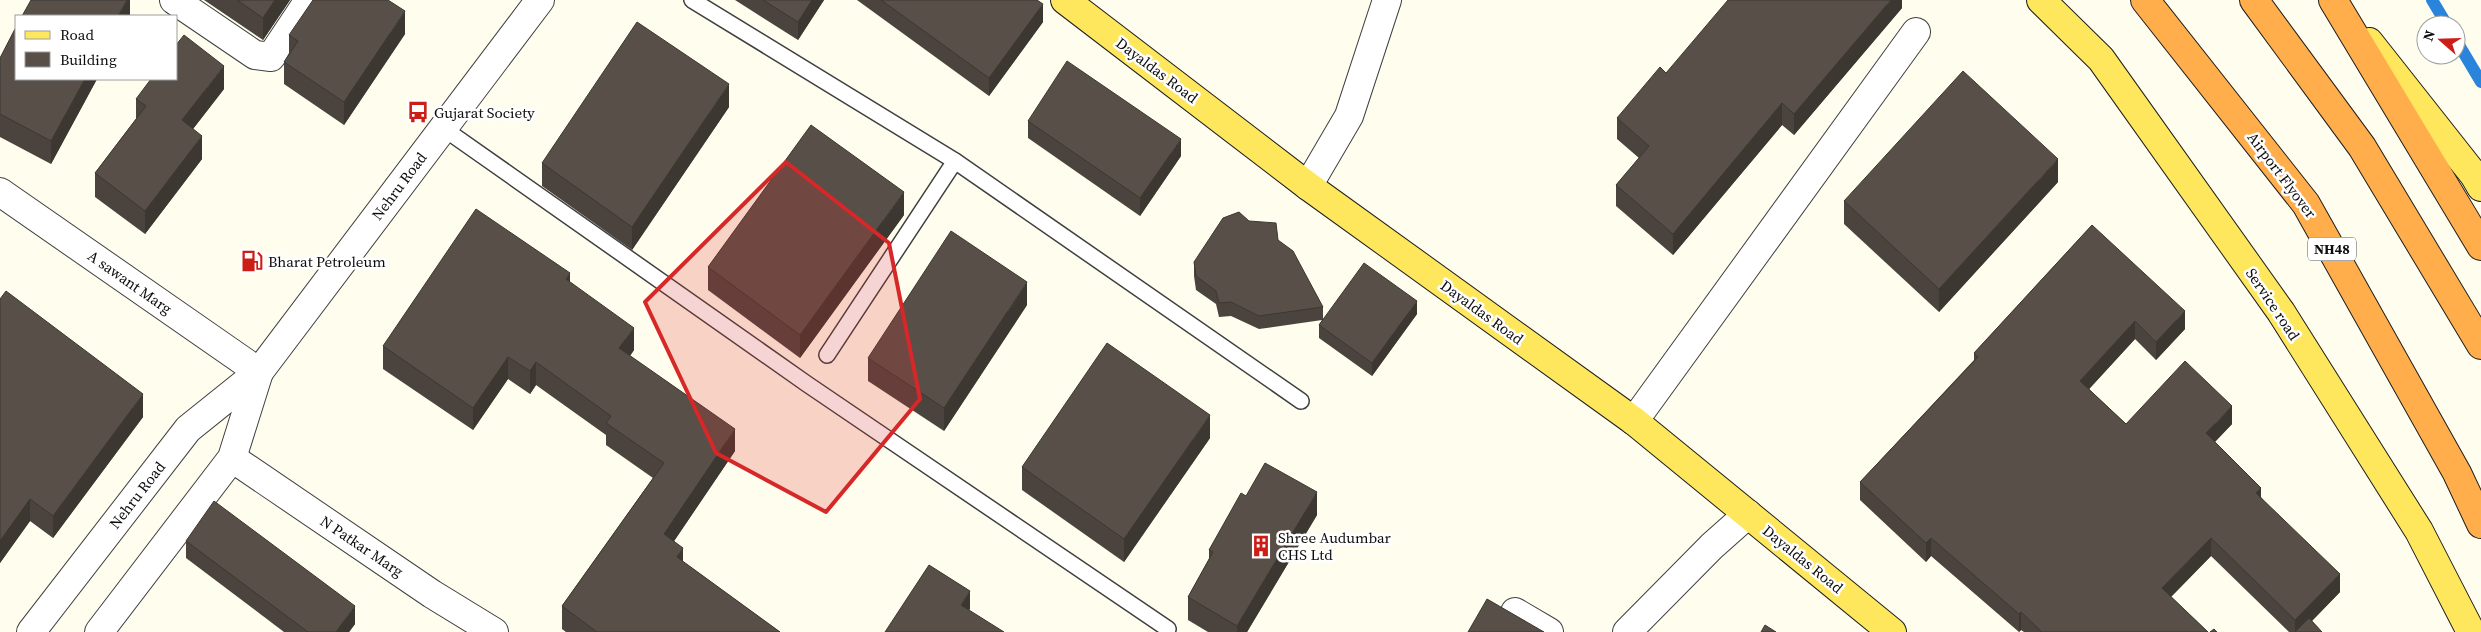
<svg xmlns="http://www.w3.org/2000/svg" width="2481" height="632" font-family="'Source Serif 4',serif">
	<rect width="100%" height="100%" fill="#fffded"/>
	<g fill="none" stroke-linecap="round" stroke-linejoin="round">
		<!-- stream -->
		<g stroke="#2a84dc" stroke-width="12">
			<path d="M2432 0 2447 25"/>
			<path d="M2456 40 2481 82"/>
		</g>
		<!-- service casing -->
		<g stroke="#404040" stroke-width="18">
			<g id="service">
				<path d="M692 0 955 161 1301 401"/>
				<path d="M443 128 807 384 1168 629"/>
				<path d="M827 355 955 161"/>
			</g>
		</g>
		<!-- minor casing -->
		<g stroke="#404040" stroke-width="30">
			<g id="minor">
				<path d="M174 0 255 55 271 57 309 0"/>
				<path d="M1308 186 1349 116 1387 0"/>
				<path d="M0 192 259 372"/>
				<path d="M1634 421 1916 32"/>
				<path d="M1515 612 1549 632"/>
				<path d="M1627 632 1712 546 1748 514"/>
			</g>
		</g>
		<!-- tertiary casing -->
		<g stroke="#404040" stroke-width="30">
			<g id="tertiary">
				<path d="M232 458 432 594 494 632"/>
				<path d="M31 632 188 429 259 372 540 0"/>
				<path d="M99 632 232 458 259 372"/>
			</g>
		</g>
		<!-- primary casing -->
		<g stroke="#1e1e1e" stroke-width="30">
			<g id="primary">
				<path d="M1065 0 1308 186 1634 421 1892 632"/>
				<path d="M2041 0 2101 59 2281 312 2419 531 2471 632"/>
				<path d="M2369 42 2474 175 2481 187"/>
			</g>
		</g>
		<!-- motorway casing -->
		<g stroke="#1e1e1e" stroke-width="30">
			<g id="motorway">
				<path d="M2145 0 2306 204 2457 473 2481 524"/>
				<path d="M2254 0 2362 147 2481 345"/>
				<path d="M2333 0 2481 246"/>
			</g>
		</g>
		<!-- service -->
		<use href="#service" stroke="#fff" stroke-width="15"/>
		<!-- minor -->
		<use href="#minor" stroke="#fff" stroke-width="28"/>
		<!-- tertiary -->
		<use href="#tertiary" stroke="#fff" stroke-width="28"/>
		<!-- primary -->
		<use href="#primary" stroke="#ffe75d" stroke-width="28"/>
		<!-- motorway -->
		<use href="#motorway" stroke="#ffae4b" stroke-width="28"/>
	</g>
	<!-- wall -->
	<g fill="#4b443e">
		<path d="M204 0H290L263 40Z"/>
		<path d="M735 0H824L798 40Z"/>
		<path d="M857 0H1037L1043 22 989 96Z"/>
		<path d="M1902 0V8L1794 135 1782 125 1673 255 1616 206V185L1639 158 1617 139V118L1666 73Z"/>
		<path d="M405 34 344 125 284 84V62L289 53V35Z"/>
		<path d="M0 58 97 79 51 164 0 137Z"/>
		<path d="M224 89 193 129 202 159 145 234 95 197V173L136 119V99Z"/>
		<path d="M729 107 632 250 542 186V163Z"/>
		<path d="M1028 121 1181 156 1140 216 1028 138Z"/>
		<path d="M2058 182 1939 312 1844 224V201Z"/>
		<path d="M904 215 800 358 708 290V267Z"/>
		<path d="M1249 221 1278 240 1323 307V319L1417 314 1372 376 1319 338V325L1322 320 1259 329 1231 316 1219 317 1216 304 1196 290 1194 276V262Z"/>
		<path d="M2092 225 2185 329 2156 360 2135 339 2089 389 2126 424H2232L2215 442 2340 592 2312 621 2322 632H2289L2211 556 2171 597 2208 632H2024L2021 630 2019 632 1931 556 1926 562 1860 500V482L1974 360V353Z"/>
		<path d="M570 282 634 350 630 356 735 451 674 541 683 562 780 632H566L562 629V606L653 478 606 445V435L536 385 530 394 508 379 473 430 383 369V346Z"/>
		<path d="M0 299 143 417 53 538 30 521 0 563Z"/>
		<path d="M1027 305 944 431 868 381V358Z"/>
		<path d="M1210 438 1124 562 1022 490V467Z"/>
		<path d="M1246 496 1317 515 1247 632H1208L1188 620V597L1209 559V550Z"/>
		<path d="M186 541 355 624 349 632H284L186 558Z"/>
	</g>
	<!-- shaded-wall -->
	<g fill="#3d3732">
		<path d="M127 0H130V16H118Z"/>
		<path d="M275 0H290L263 40V18Z"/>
		<path d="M812 0H824L798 40V22Z"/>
		<path d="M1891 0H1902V8L1794 135V114Z"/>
		<path d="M1043 4V22L989 96V78Z"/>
		<path d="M405 11V34L344 125V102Z"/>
		<path d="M224 66V89L182 143V120Z"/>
		<path d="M85 79H97L51 164V141Z"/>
		<path d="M729 84V107L632 250V227Z"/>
		<path d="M1782 103V125L1673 255V234Z"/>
		<path d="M202 136V159L145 234V211Z"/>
		<path d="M1181 139V156L1140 216V198Z"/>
		<path d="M2058 159V182L1939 312V289Z"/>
		<path d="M904 192V215L800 358V335Z"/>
		<path d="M570 273V295L566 279Z"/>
		<path d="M1027 282V305L944 431V408Z"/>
		<path d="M1417 301V314L1372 376V363Z"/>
		<path d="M2185 311V329L2156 360V342Z"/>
		<path d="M2135 321V339L2080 399V381Z"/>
		<path d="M634 328V350L619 371V348Z"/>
		<path d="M508 357V379L473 430V408Z"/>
		<path d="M536 362V385L530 394V371Z"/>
		<path d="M143 394V417L53 538V516Z"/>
		<path d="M2232 406V424L2206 451V433Z"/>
		<path d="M1210 415V438L1124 562V539Z"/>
		<path d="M735 429V451L664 556V534Z"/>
		<path d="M2261 488V506L2256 493Z"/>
		<path d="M1317 492V515L1247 632H1237V626Z"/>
		<path d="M30 499V521L0 563V541Z"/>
		<path d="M1931 538V556L1926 562V543Z"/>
		<path d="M2211 538V556L2162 606V588Z"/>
		<path d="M683 548V570L677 557Z"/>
		<path d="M2340 574V592L2301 632H2295V620Z"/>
		<path d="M970 591V609L961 622V605Z"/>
		<path d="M355 606V624L349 632H336Z"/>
		<path d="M2021 612V630L2019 632V614Z"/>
	</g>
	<!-- building -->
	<g fill="#574f48" stroke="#3d3732">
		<path d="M31 0H127L118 16H22Z"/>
		<path d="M237 0H275L263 18Z"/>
		<path d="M313 0H388L405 11 344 102 284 62 298 41 289 35Z"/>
		<path d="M763 0H812L798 22Z"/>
		<path d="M881 0H1037L1043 4 989 78Z"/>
		<path d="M1728 0H1891L1794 114 1782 103 1673 234 1616 185 1649 146 1617 118 1660 67 1666 73Z"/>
		<path d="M637 22 729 84 632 227 542 163Z"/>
		<path d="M16 27V79H85L51 141 0 114V58Z"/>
		<path d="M184 35 224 66 182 120 202 136 145 211 95 173 146 106 136 99 151 79H176V45Z"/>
		<path d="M1067 61 1181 139 1140 198 1028 121Z"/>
		<path d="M1963 71 2058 159 1939 289 1844 201Z"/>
		<path d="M811 125 904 192 800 335 708 267Z"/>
		<path d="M476 209 570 273 566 279 634 328 619 348 735 429 664 534 683 548 677 557 780 632H597L562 606 664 463 606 423 611 416 536 362 530 371 508 357 473 408 383 346Z"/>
		<path d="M1239 212 1249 221 1276 223 1278 240 1293 251 1323 307 1259 316 1231 302 1219 303 1216 291 1196 276 1194 262 1223 218Z"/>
		<path d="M2092 225 2185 311 2156 342 2135 321 2080 381 2126 424 2185 361 2232 406 2206 433 2261 488 2256 493 2340 574 2295 620 2211 538 2162 588 2208 632H2042L2021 612 2019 614 1931 538 1926 543 1860 482 1978 357 1974 353Z"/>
		<path d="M951 231 1027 282 944 408 868 358Z"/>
		<path d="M1364 263 1417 301 1372 363 1319 325Z"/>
		<path d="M6 291 143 394 53 516 30 499 0 541V299Z"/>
		<path d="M1107 343 1210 415 1124 539 1022 467Z"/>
		<path d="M1265 463 1317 492 1237 626 1188 597 1213 552 1209 550 1241 493 1246 496Z"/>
		<path d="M214 501 355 606 336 632H308L186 541Z"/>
		<path d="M929 565 970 591 961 605 1004 632H885Z"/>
		<path d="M1487 599 1544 632H1468Z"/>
		<path d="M2309 618 2322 632H2295Z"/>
		<path d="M1765 625 1776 632H1761Z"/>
		<path d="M2214 629 2217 632H2210Z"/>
	</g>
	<!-- marked area -->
	<path fill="#d62828" fill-opacity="0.2" stroke="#d62828" stroke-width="4" stroke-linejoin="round" d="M786 162 889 243 920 399 826 512 716 453 645 302Z"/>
	<!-- icons -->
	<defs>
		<g id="bus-bare" transform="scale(1.725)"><path d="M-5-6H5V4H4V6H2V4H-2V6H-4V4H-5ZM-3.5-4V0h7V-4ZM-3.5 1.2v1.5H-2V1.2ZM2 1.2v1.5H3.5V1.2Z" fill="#cc1e16" stroke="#fff" stroke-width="2.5" paint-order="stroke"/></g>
		<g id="fuel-bare" transform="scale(1.725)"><path d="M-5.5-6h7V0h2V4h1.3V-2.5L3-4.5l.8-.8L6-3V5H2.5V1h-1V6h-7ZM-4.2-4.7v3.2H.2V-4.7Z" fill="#cc1e16" stroke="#fff" stroke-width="2.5" paint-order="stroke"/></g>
		<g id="building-bare" transform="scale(1.725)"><path d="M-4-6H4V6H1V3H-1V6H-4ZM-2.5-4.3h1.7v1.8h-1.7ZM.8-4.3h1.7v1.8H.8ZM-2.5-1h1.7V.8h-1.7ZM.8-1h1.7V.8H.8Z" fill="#cc1e16" stroke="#fff" stroke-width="2.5" paint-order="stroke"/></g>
	</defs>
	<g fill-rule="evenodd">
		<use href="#bus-bare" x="418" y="112"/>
		<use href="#fuel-bare" x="252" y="261"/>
		<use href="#building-bare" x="1261" y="546"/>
	</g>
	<g text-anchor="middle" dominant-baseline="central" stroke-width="5" stroke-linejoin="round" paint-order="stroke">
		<!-- shield labels -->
		<rect fill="#fff" stroke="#565656" stroke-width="1" x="2308" y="237.5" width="48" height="23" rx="4"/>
		<g font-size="14" font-weight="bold" fill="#0d0d0d">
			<text x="2332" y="249">NH48</text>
		</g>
		<!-- street labels -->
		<g font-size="15" fill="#0d0d0d" stroke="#fff">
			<text transform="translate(1157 70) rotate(37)">Dayaldas Road</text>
			<text transform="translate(2282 175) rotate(53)">Airport Flyover</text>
			<text transform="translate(399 186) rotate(-53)">Nehru Road</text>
			<text transform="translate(130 282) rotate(35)">A sawant Marg</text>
			<text transform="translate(2273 304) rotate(56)">Service road</text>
			<text transform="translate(1482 312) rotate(36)">Dayaldas Road</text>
			<text transform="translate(137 495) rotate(-52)">Nehru Road</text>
			<text transform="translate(362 546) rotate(34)">N Patkar Marg</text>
			<text transform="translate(1803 559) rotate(39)">Dayaldas Road</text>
		</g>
		<!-- poi labels -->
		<g font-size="15" fill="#0d0d0d" stroke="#fff" text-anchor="start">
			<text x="434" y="112">Gujarat Society</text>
			<text x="268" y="261">Bharat Petroleum</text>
			<text x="1278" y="537">Shree Audumbar<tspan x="1278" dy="17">CHS Ltd</tspan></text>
		</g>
	</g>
	<!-- legend -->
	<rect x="15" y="15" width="162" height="65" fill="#ffffff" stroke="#9e9e9e"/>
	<rect x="25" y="31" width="25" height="8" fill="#ffe75d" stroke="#9e9e9e"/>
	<text x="60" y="40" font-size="15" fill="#0d0d0d">Road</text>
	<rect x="25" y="52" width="25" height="15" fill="#574f48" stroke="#9e9e9e"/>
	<text x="60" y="65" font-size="15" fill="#0d0d0d">Building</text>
	<!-- north arrow -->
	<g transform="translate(2441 40) rotate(290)"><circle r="24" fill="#ffffff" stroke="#9e9e9e"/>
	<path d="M0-4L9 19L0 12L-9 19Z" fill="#cc1e16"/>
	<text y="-8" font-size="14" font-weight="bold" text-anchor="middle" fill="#0d0d0d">N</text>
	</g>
</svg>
